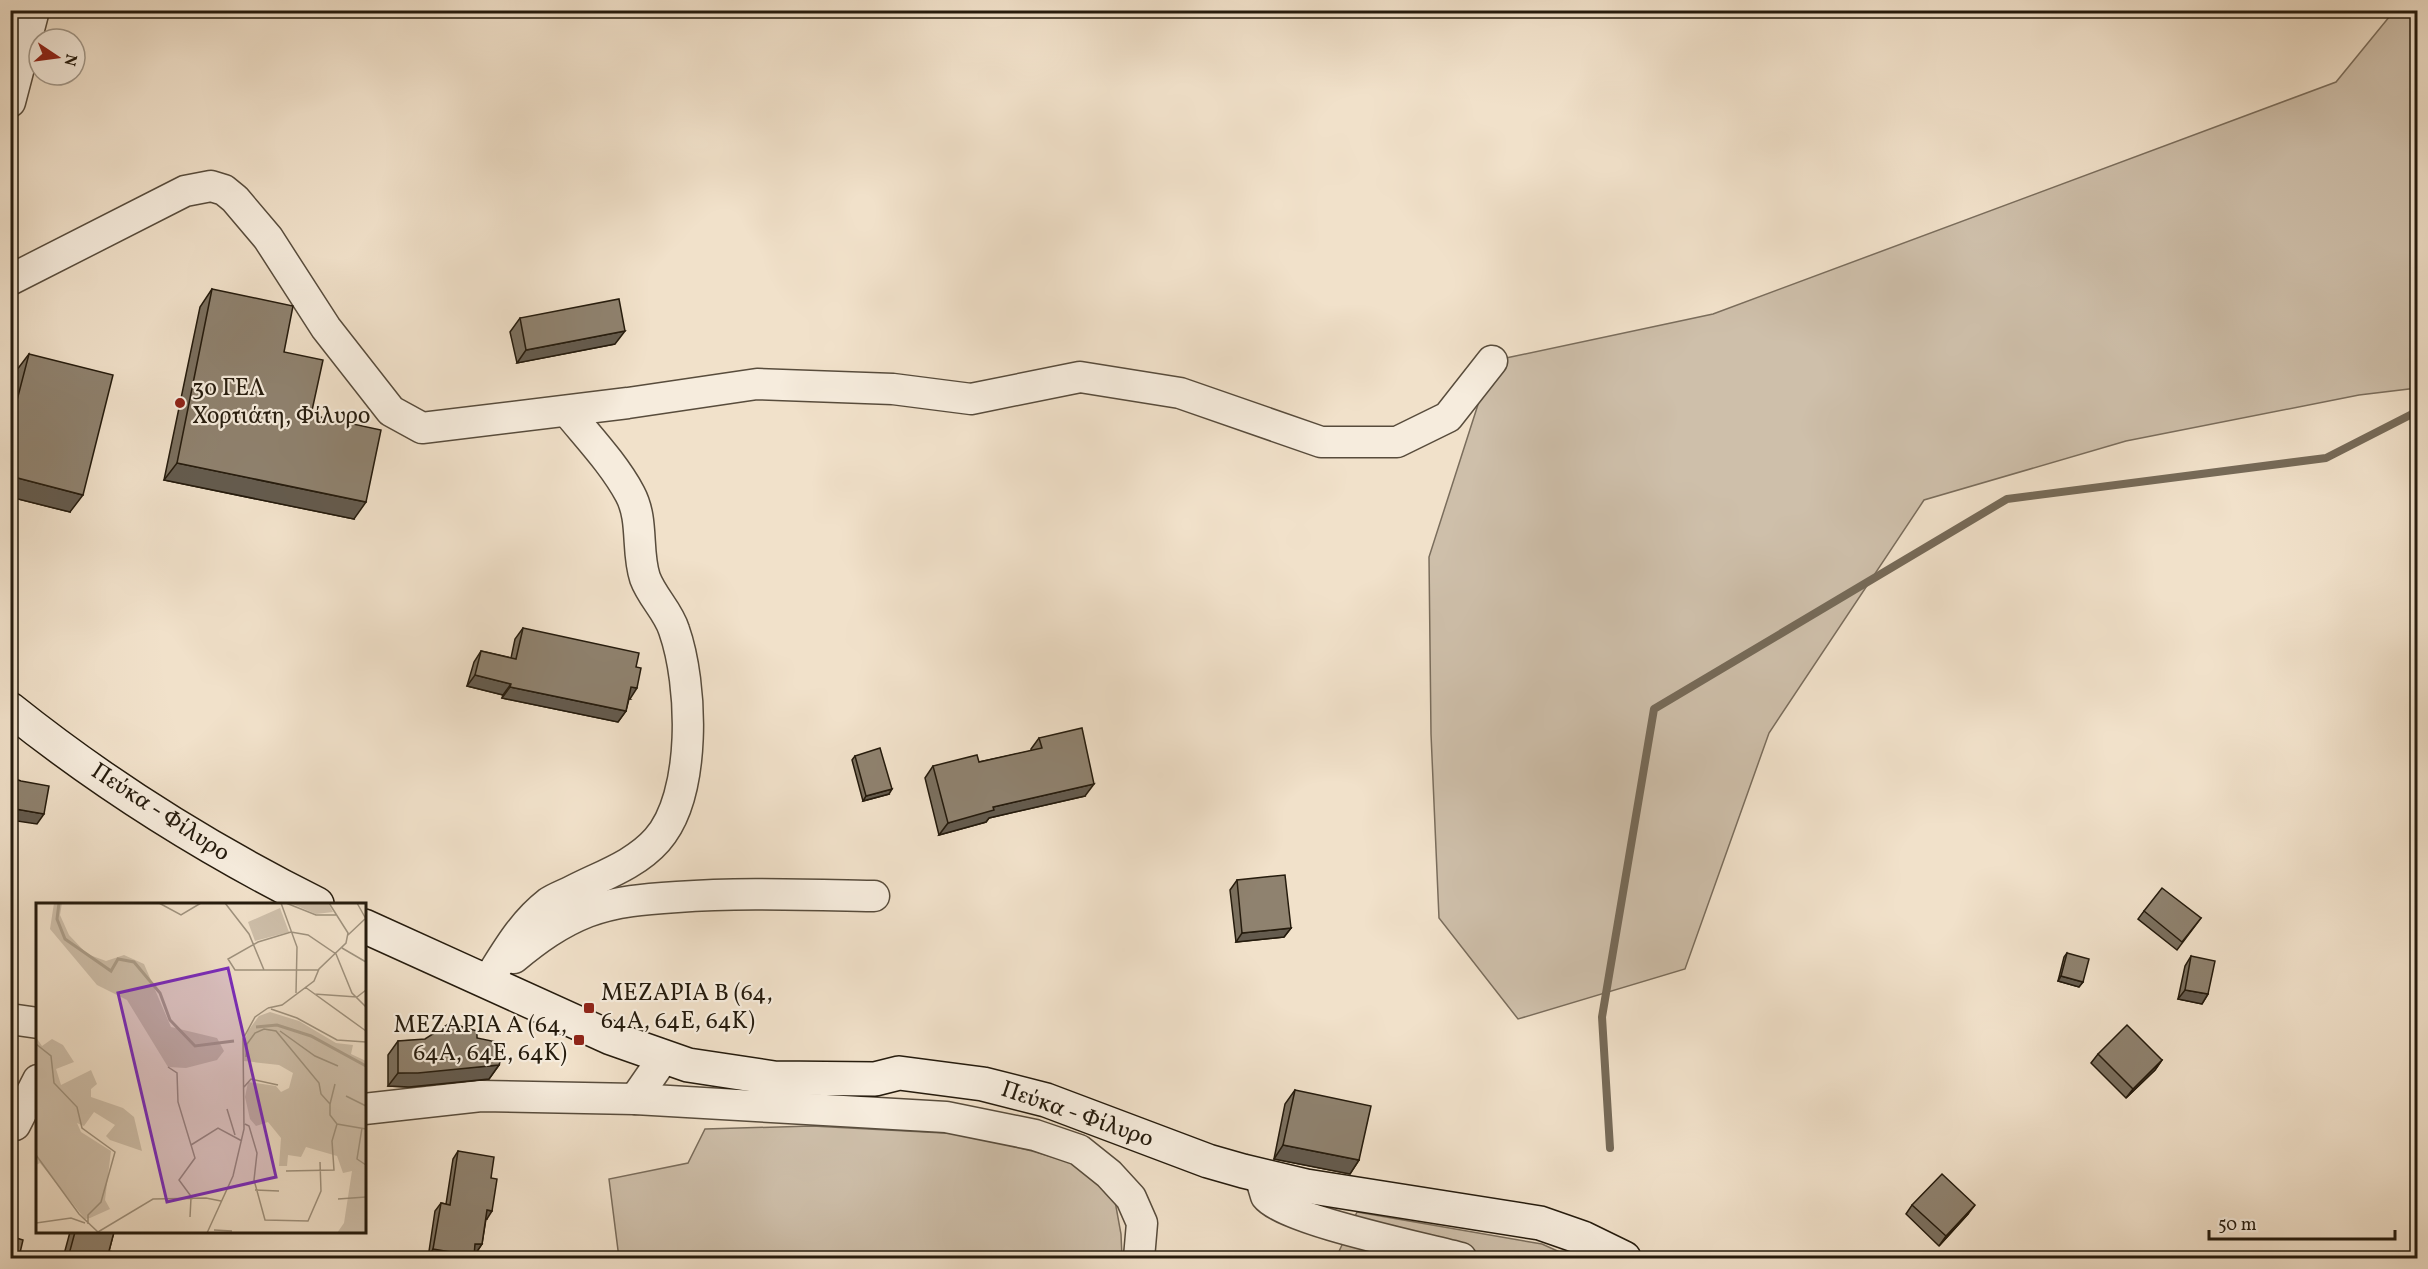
<svg xmlns="http://www.w3.org/2000/svg" width="2428" height="1269" font-family="Vollkorn,serif">
	<rect width="100%" height="100%" fill="#f1e1ca"/>
	<filter id="stains"><feTurbulence type="fractalNoise" baseFrequency=".00333" numOctaves="4"/><feColorMatrix values="0 0 0 0 .2 0 0 0 0 .09 0 0 0 0 .02 0 0 0 .5 -.17"/></filter>
	<radialGradient id="worn" r=".72"><stop offset=".6" stop-color="#630" stop-opacity="0"/><stop offset="1" stop-color="#630" stop-opacity=".3"/></radialGradient>
	<!-- green -->
	<g fill="#cebfaa" stroke="#7a6d5c" stroke-width="1.5">
		<path d="M2394 11H2417V388L2359 395 2126 441 1924 500 1769 733 1685 969 1518 1019 1439 918 1431 734 1429 557 1492 361 1713 314 2336 82Z"/>
		<path d="M812 1126 962 1134 1032 1151 1079 1165 1115 1201 1121 1234 1122 1258H619L609 1179 688 1163 705 1129Z"/>
		<path d="M1357 1212 1542 1244 1573 1258H1336Z"/>
	</g>
	<g fill="none" stroke-linecap="round" stroke-linejoin="round">
		<!-- stream -->
		<path stroke="#766a58" stroke-width="8" d="M1610 1148 1602 1017 1654 709 2007 499 2326 458 2418 411"/>
		<!-- street casing -->
		<g stroke="#584c3c" stroke-width="33">
			<g id="street">
				<path d="M10 102 34 10"/>
				<path d="M10 280 185 191 211 186 224 190 235 199 268 238 326 328 391 411 422 428 628 403 757 384 893 389 971 399 1080 377 1180 393 1321 442H1397L1448 417 1492 361"/>
				<path d="M514 958C537 939 559 923 587 912 616 901 646 899 677 897 742 892 808 895 874 896"/>
				<path d="M487 982C505 954 521 924 548 903 555 898 564 895 572 891 601 876 635 865 657 840 697 795 693 684 674 630 668 611 652 597 645 578 636 551 644 520 630 494 614 464 588 437 567 411"/>
				<path d="M10 1019 38 1023"/>
				<path d="M635 1099 946 1117 1035 1135 1079 1150 1109 1174 1131 1198 1142 1223 1139 1258"/>
				<path d="M364 1109 481 1096 635 1099 664 1057"/>
				<path d="M15 1125 38 1080"/>
				<path d="M1265 1176 1263 1186 1266 1196C1284 1220 1424 1248 1461 1258"/>
			</g>
		</g>
		<!-- secondary casing -->
		<g stroke="#251b0d" stroke-width="36">
			<g id="secondary">
				<path d="M10 709C105 785 209 850 317 904"/>
				<path d="M364 926 611 1038 688 1065 774 1078 875 1079 899 1073 983 1084 1046 1100 1208 1161 1243 1171 1306 1186 1540 1223 1583 1238 1624 1258"/>
			</g>
		</g>
		<!-- street -->
		<use href="#street" stroke="#f6ecdd" stroke-width="30"/>
		<!-- secondary -->
		<use href="#secondary" stroke="#f6ecdd" stroke-width="33"/>
	</g>
	<!-- wall -->
	<g fill="#7b705f" stroke="#251b0d" stroke-width="1.5">
		<path d="M212 289 284 352 354 519 164 480 200 307Z"/>
		<path d="M520 318 615 344 517 363 510 332Z"/>
		<path d="M29 354 70 512 10 497V395L16 371Z"/>
		<path d="M523 628 630 699H629L626 711 618 722 502 698 503 695 467 686 474 662 481 651 511 658 515 639Z"/>
		<path d="M1039 738 1085 796 989 818 986 822 939 835 925 778 933 766 979 762 1031 751V749Z"/>
		<path d="M855 756 889 794 863 801 852 760Z"/>
		<path d="M1237 880 1291 928 1284 937 1236 942 1230 890Z"/>
		<path d="M2144 911 2201 918 2177 950 2138 919Z"/>
		<path d="M2067 953 2083 982 2079 987 2058 981 2064 957Z"/>
		<path d="M2191 956 2208 994 2202 1004 2178 999 2185 966Z"/>
		<path d="M477 1038 499 1065 489 1079 409 1087 388 1086V1055L398 1041Z"/>
		<path d="M2098 1054 2162 1060 2155 1070 2126 1098 2091 1063Z"/>
		<path d="M1295 1090 1359 1160 1350 1174 1274 1159 1285 1104Z"/>
		<path d="M458 1151 491 1178 487 1219H486L482 1244 476 1253 428 1258 435 1211 441 1203 446 1204 453 1159Z"/>
		<path d="M1912 1205 1968 1214 1939 1246 1906 1214Z"/>
		<path d="M70 1232H114L109 1251 116 1258H63Z"/>
	</g>
	<!-- shaded-wall -->
	<g fill="#645b4e" stroke="#251b0d" stroke-width="1.5">
		<path d="M625 331 615 344 517 363 526 350Z"/>
		<path d="M177 463 366 502 354 519 164 480Z"/>
		<path d="M10 476 83 495 70 512 10 497Z"/>
		<path d="M475 675 511 684 503 695 467 686Z"/>
		<path d="M510 687 626 711 618 722 502 698Z"/>
		<path d="M631 687 637 688 630 699 623 698Z"/>
		<path d="M1094 784 1085 796 989 818 986 822 939 835 948 823 993 807Z"/>
		<path d="M892 789 889 794 863 801 866 796Z"/>
		<path d="M16 809 44 814 37 824 10 820Z"/>
		<path d="M1291 928 1284 937 1236 942 1242 933Z"/>
		<path d="M2061 976 2083 982 2079 987 2058 981Z"/>
		<path d="M2185 990 2208 994 2202 1004 2178 999Z"/>
		<path d="M2162 1060 2155 1070 2126 1098 2133 1089Z"/>
		<path d="M499 1065 489 1079 409 1087 388 1086 398 1073Z"/>
		<path d="M1283 1145 1359 1160 1350 1174 1274 1159Z"/>
		<path d="M1975 1205 1968 1214 1939 1246 1946 1236Z"/>
		<path d="M487 1210 492 1211 487 1219 481 1218Z"/>
		<path d="M475 1244H482L476 1253 470 1252Z"/>
		<path d="M433 1249 474 1256 471 1258H428Z"/>
	</g>
	<!-- building -->
	<g fill="#8f826f" stroke="#251b0d" stroke-width="1.5">
		<path d="M212 289 293 306 284 352 323 360 311 415 381 430 366 502 177 463Z"/>
		<path d="M619 299 625 331 526 350 520 318Z"/>
		<path d="M29 354 113 375 83 495 10 476V427Z"/>
		<path d="M523 628 639 653 636 667 641 668 637 688 631 687 626 711 510 687 511 684 475 675 481 651 516 659Z"/>
		<path d="M1082 728 1094 784 993 807 994 810 948 823 933 766 977 755 979 762 1042 748 1039 738Z"/>
		<path d="M880 748 892 789 866 796 855 756Z"/>
		<path d="M10 777 21 781 49 786 44 814 16 809 13 828H10Z"/>
		<path d="M1285 875 1291 928 1242 933 1237 880Z"/>
		<path d="M2162 888 2201 918 2182 942 2144 911Z"/>
		<path d="M2067 953 2089 959 2083 982 2061 976Z"/>
		<path d="M2191 956 2215 961 2208 994 2185 990Z"/>
		<path d="M450 1023 477 1031V1038L506 1044 499 1065 418 1073H398V1041L425 1039Z"/>
		<path d="M2127 1025 2162 1060 2133 1089 2098 1054Z"/>
		<path d="M1295 1090 1371 1106 1359 1160 1283 1145Z"/>
		<path d="M458 1151 494 1157 491 1178 497 1179 492 1211 487 1210 482 1244H475L474 1256 433 1249 441 1203 450 1205Z"/>
		<path d="M1942 1174 1975 1205 1946 1236 1912 1205Z"/>
		<path d="M75 1232H114L109 1251 117 1253 116 1258H68Z"/>
		<path d="M10 1236 23 1240 19 1257 24 1258H10Z"/>
	</g>
	<!-- markers -->
	<g fill="#8f2418" stroke="#f6ecdd" stroke-width="2">
		<circle cx="180" cy="403" r="6"/>
		<rect x="583" y="1002" width="12" height="12" rx="3"/>
		<rect x="573" y="1034" width="12" height="12" rx="3"/>
	</g>
	<g text-anchor="middle" dominant-baseline="central" stroke-width="4.5" stroke-linejoin="round" paint-order="stroke">
		<!-- poi labels -->
		<g font-size="24" fill="#251b0d" stroke="#f6ecdd" text-anchor="start">
			<text x="192" y="389">3ο ΓΕΛ<tspan x="192" dy="28">Χορτιάτη, Φίλυρο</tspan></text>
			<text x="601" y="994">ΜΕΖΑΡΙΑ B (64,<tspan x="601" dy="28">64Α, 64Ε, 64Κ)</tspan></text>
			<text x="567" y="1026" text-anchor="end">ΜΕΖΑΡΙΑ A (64,<tspan x="567" dy="28">64Α, 64Ε, 64Κ)</tspan></text>
		</g>
		<!-- street labels -->
		<g font-size="24" fill="#251b0d" stroke="#f6ecdd">
			<text transform="translate(160 813) rotate(33)">Πεύκα - Φίλυρο</text>
			<text transform="translate(1077 1115) rotate(19)">Πεύκα - Φίλυρο</text>
		</g>
	</g>
	<!-- overview -->
	<g transform="translate(36 903)">
		<rect width="330" height="330" fill="#f1e1ca"/>
		<path d="M18 0H26L24 12 33 32 51 51 70 58 88 52 108 61 135 124 181 135 188 148 181 157 150 165 132 164 91 97 61 82 14 26ZM254 0H292L297 9 280 11ZM244 5 253 29 219 38 212 19ZM234 109 263 118 300 140 317 142 315 151 330 158V330H301L308 320 316 268 307 270 301 253 270 244 265 254 252 252 251 263H243L245 235 232 219 220 223 214 216 209 194 212 179 240 183 245 189 253 185 257 170 243 162 208 158 207 142 212 128 223 113ZM0 134 6 143 16 136 27 142 38 159 20 166 25 182 55 167 61 181 55 186V194L87 205 98 214 106 248 74 237 70 233 79 222 58 209 48 223 41 220 45 229 75 248 69 297 74 306 54 315 49 316 4 260 0 262Z" fill="#cebfaa"/>
		<path fill="none" stroke="#ac9e8a" stroke-width="3" d="M23 0 21 16 29 36 75 68 82 56 98 59 124 90 134 117 159 143 198 138M220 124 241 122 275 133 330 163"/>
		<path fill="none" stroke="#9f927e" stroke-width="1.5" d="M123 0 145 12 165 0M189 0 213 31 228 67M245 0 261 44 260 90M250 0 280 12H301M321 0 330 16M312 32 330 15M306 45 330 59M282 67H199L192 56 222 39 255 29 272 32 300 51 316 90 330 104M269 84 330 128M278 91 321 94 330 87M232 105 246 102 278 78 283 66 310 40 312 30 293 0M235 106 261 115 301 137 330 139M244 128 279 153 302 163M0 141 15 153 18 180 41 204 46 225 79 249 65 299 52 312V321M210 154 211 141 219 130 228 126 240 128 283 180 285 191 294 201V212L301 221 330 226M132 164 141 170 142 199 159 255 143 277 157 296M208 184 215 176 242 182M310 193 330 203M294 201 299 181M191 206 199 232M209 221 213 223 221 250 218 277 229 317 272 318 285 288 284 259M326 225 321 256 330 262M155 242 182 225 206 238M0 252 43 311 62 329 117 296 170 295 185 298M250 268 298 267 296 238 301 221M219 287 243 288M302 296 330 294M154 314 155 295M0 320 35 315 49 320M178 327 196 328M171 330 197 273 208 226 207 136 219 114 232 105"/>
		<path fill="#7b2cbf" fill-opacity="0.15" stroke="#7b2cbf" stroke-width="3" d="M192 65 240 274 131 299 82 90Z"/>
		<rect width="330" height="330" fill="none" stroke="#251b0d" stroke-width="3"/>
	</g>
	<!-- margin -->
	<rect width="2428" height="1269" fill="none" stroke="#f1e1ca" stroke-width="36"/>
	<rect x="12" y="12" width="2404" height="1245" fill="none" stroke="#251b0d" stroke-width="3"/>
	<rect x="18" y="18" width="2392" height="1233" fill="none" stroke="#251b0d" stroke-width="1.5"/>
	<!-- north arrow -->
	<g transform="translate(57 57) rotate(103)"><circle r="28" fill="#f6ecdd" stroke="#a2988a" stroke-width="1.5"/>
	<path d="M0-4.5L10 22L0 15L-10 22Z" fill="#8f2418"/>
	<text y="-9" font-size="16" font-weight="bold" text-anchor="middle" fill="#251b0d">N</text>
	</g>
	<!-- scale -->
	<path d="M2209 1230v9h186v-9" fill="none" stroke="#251b0d" stroke-width="3"/>
	<text x="2218" y="1230" font-size="18" fill="#251b0d" stroke="#f6ecdd" stroke-width="4.5" paint-order="stroke">50 m</text>
	<rect width="100%" height="100%" filter="url(#stains)"/>
	<rect width="100%" height="100%" fill="url(#worn)"/>
</svg>
